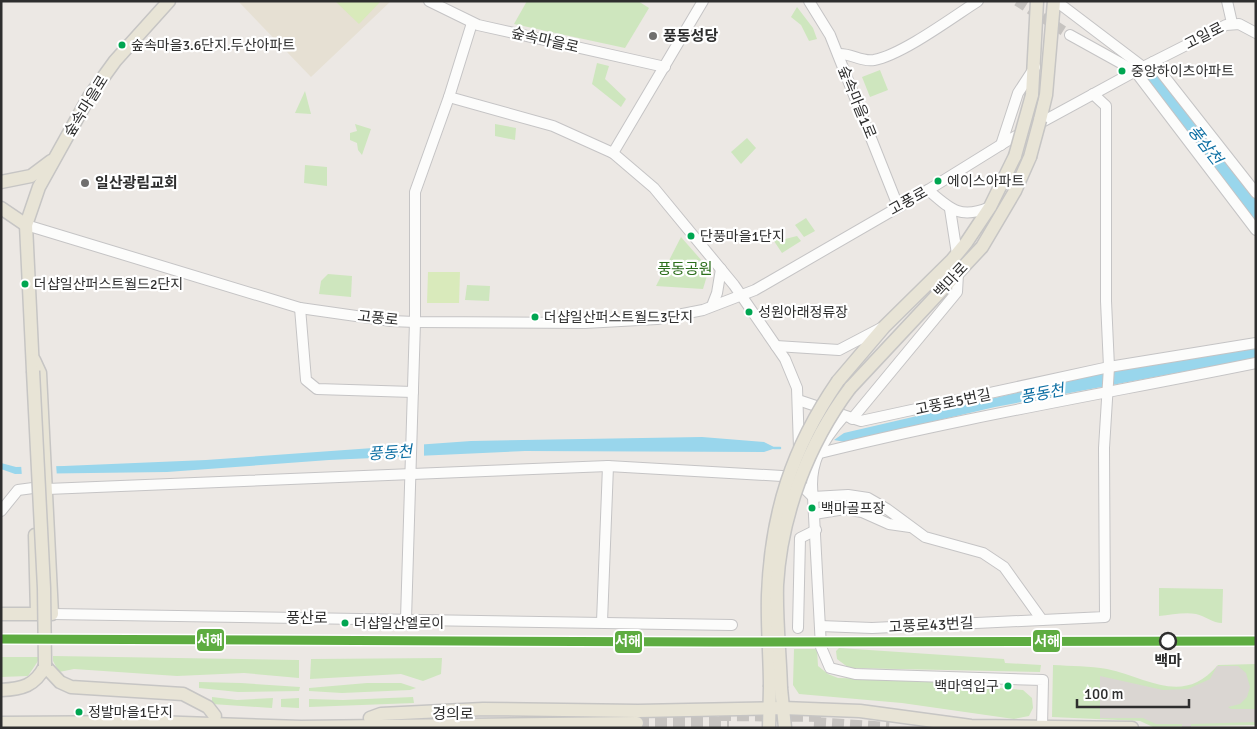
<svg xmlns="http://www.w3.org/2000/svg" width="1257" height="729" font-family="Signika,'Noto Sans KR',sans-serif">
	<rect width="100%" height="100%" fill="#ece8e4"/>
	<!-- education -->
	<path fill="#e6e0d3" d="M238 1H391L311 77Z"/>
	<!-- green -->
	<g fill="#cee6be">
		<path d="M527 1H638L649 8 625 48 514 24Z"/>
		<path d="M797 7 813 28 817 39 809 41 801 25 791 17Z"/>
		<path d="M597 63 609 66 605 79 626 99 621 107 592 84Z"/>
		<path d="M880 70 888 90 870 97 862 77Z"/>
		<path d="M305 91 311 114 295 113Z"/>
		<path d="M355 124 371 129 362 155 358 150 357 143 350 140V133L357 131Z"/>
		<path d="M495 124 516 128 515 140 495 136Z"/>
		<path d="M747 138 756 148 741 164 731 152Z"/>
		<path d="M305 165 327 167V186L304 183Z"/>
		<path d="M806 218 815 231 804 237 795 225Z"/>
		<path d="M779 236 785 239 797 236 801 241 782 253 772 238Z"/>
		<path d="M681 237 709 269 703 289 656 286Z"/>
		<path d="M328 274 352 276 351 297 319 294 321 281Z"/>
		<path d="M467 285 490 286 489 301 465 300Z"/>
		<path d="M1159 588 1223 589 1222 623C1213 623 1205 616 1196 614 1184 612 1171 615 1159 616Z"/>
		<path d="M839 648 1004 659 1005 663 1041 665 1040 672 849 668 837 659 836 651Z"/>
		<path d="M794 649H817L818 666 828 674 838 678 959 681 986 687 1023 690 1032 698 1033 708 1029 716 1014 719 902 703 799 694 793 685Z"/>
		<path d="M53 656 299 660V678L244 673 177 676 74 669 59 672 53 661Z"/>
		<path d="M1 657H38V661L28 676 1 677Z"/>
		<path d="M442 658 441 674 423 681 401 674 310 679 311 659Z"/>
		<path d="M1256 664V725L1153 727 1140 721 1052 717 1053 665C1071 666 1090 666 1107 669 1149 678 1183 706 1218 665Z"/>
		<path d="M199 682 241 683 300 687 299 691 238 692 199 688Z"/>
		<path d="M367 683H401L416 688 410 690 342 693 309 691V688Z"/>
		<path d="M212 697 237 700 273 698 272 708 212 704Z"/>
		<path d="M413 697 414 703 309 707V699L343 700Z"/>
		<path d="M299 698V708L281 707V699Z"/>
	</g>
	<!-- pitch -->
	<g fill="#d9eabb">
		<path d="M335 1H381L359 24Z"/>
		<path d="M428 272H460L459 303H427Z"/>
	</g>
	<!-- plaza -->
	<path fill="#dad6d2" d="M1217 666H1238L1246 673 1250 687 1247 697 1240 704 1228 707 1231 709H1256V722L1191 724V728H1182V724H1156L1143 718H1100V676L1163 690 1188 689 1210 679Z"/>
	<!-- water -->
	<g fill="#99d6ec">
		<path d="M1152 70 1159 74 1256 199V224L1141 78Z"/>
		<path d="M1256 347V358L995 407 845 442 834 440 844 433 1084 377Z"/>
		<path d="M702 437 764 442 776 448 764 452 525 451 329 460 167 472 15 474 1 469V463L16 467 64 466 206 460 471 441Z"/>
	</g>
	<!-- pier -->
	<g fill="#ece8e4">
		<path d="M424 442V458L400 460 401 443Z"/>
		<path d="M21 464H56L57 477H22Z"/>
	</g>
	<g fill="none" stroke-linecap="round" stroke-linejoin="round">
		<!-- stream -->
		<path stroke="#99d6ec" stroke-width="2.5" d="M774 448H780"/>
		<!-- minor-tunnel -->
		<path stroke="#c6c3c0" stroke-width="10" stroke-dasharray="10 5" stroke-linecap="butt" d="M1017 1 1070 35"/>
		<!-- major-tunnel -->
		<g stroke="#c6c3c0" stroke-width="12" stroke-dasharray="12 6" stroke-linecap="butt">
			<path d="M719 715 826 716"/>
			<path d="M637 723H729"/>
			<path d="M814 723 889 728"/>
		</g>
		<!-- minor casing -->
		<g stroke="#c5c4c5" stroke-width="12">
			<g id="minor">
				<path d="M429 1 478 25 665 67"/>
				<path d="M809 1 830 35 898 206"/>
				<path d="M1056 1 1143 67"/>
				<path d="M1227 1 1232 23"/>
				<path d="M472 23 449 97 553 126 613 153 654 188 734 285 785 359 797 388 799 448"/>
				<path d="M1070 35 1135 71 1256 230"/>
				<path d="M838 54C852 53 860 62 874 60 902 55 953 17 978 1"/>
				<path d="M1153 62 1256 193"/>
				<path d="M1001 145 1018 93 1035 67"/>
				<path d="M613 153 703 1"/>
				<path d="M928 190C950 209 960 220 990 207"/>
				<path d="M950 209 957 254"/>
				<path d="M26 225 300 308 391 321 415 322 585 323 657 319 703 310 755 290 928 190 1007 141 1143 67 1226 25 1239 24 1256 33"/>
				<path d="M712 306 717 293 721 269"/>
				<path d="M300 308 306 380 317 389 413 392"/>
				<path d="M776 346 839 350 881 328"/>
				<path d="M798 400 861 421 1109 367 1256 343"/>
				<path d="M844 416C822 441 808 464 813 497L848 495 868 498 887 509 925 537 983 553 1004 567 1042 620"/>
				<path d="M852 419 957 292 958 274"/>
				<path d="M805 455H812C959 418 1108 393 1256 363"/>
				<path d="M799 483 813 497 821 647 830 668 855 674 1043 680 1042 727"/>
				<path d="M47 489 608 466 782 476"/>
				<path d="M1 511 18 490 33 488"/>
				<path d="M814 514 845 509 862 512 889 524 910 527"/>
				<path d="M52 614 732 625"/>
				<path d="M406 619 415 322V192L449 97"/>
				<path d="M602 622 608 466"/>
				<path d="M820 626 872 628 1105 617 1104 448 1109 367 1106 301V106L1093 94"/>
				<path d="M798 628 800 538 816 530"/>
			</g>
		</g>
		<!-- major casing -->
		<g stroke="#c6c5c4" stroke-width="15">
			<g id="major">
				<path d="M1032 95 1037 1"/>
				<path d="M1040 120 1046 95 1054 1"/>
				<path d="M1 182 31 176 51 161"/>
				<path d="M1 208 26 225"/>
				<path d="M33 371 26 225 39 187 89 97 115 61 169 1"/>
				<path d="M838 381 884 327 952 260 966 243 990 207 1015 156"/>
				<path d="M850 388 982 247 1015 191 1030 157"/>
				<path d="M35 535 37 613"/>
				<path d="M1 614H52L40 373 34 360"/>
				<path d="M45 666 60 682 71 687 183 694 208 707 215 716"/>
				<path d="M781 688 785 728"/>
				<path d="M1 690C22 689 35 686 45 666"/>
				<path d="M370 718 381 714 483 709 638 711 783 708 860 711 971 726 1132 728"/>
				<path d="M1 723 153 722 301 727 637 723"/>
				<path d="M769 728 770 687"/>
			</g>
		</g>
		<!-- minor -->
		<use href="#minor" stroke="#fcfcfb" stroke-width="10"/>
		<!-- major -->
		<use href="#major" stroke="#e8e4d6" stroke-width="12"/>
		<!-- major-bridge casing -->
		<g stroke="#c6c5c4" stroke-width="15" stroke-linecap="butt">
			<g id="major-bridge">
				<path d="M1015 156 1032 95"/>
				<path d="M1030 157 1040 120"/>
				<path d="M33 371 44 588 45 666"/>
				<path d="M770 687C770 657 767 626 768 595 771 513 792 448 838 381"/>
				<path d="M781 688C780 654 776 619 777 585 781 515 808 444 850 388"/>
			</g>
		</g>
		<!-- major-bridge -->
		<use href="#major-bridge" stroke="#e8e4d6" stroke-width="12"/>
		<!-- rail-1 casing -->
		<g stroke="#fff" stroke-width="12">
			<path id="rail-1" d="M1 639 713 642 1256 641"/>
		</g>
		<!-- rail-1 -->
		<use href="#rail-1" stroke="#5eac41" stroke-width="9"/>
	</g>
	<!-- markers -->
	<g fill="#706f6e" stroke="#fff" stroke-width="2">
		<circle cx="653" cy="36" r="5"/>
		<circle cx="85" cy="183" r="5"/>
	</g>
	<g fill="#00a651" stroke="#fff" stroke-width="2">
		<circle cx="122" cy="45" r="4.5"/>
		<circle cx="1122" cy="71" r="4.5"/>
		<circle cx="938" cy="181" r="4.5"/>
		<circle cx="691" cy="236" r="4.5"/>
		<circle cx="25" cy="284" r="4.5"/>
		<circle cx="749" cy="312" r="4.5"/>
		<circle cx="535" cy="317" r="4.5"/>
		<circle cx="812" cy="508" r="4.5"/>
		<circle cx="345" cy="623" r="4.5"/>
		<circle cx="1008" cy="686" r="4.5"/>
		<circle cx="79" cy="712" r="4.5"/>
	</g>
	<circle fill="#fff" stroke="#2e2e2e" stroke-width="2.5" cx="1168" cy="641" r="8"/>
	<g text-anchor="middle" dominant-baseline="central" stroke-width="4.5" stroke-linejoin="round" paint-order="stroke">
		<!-- bus labels -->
		<g font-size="14" fill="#2e2e2e" stroke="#fff" text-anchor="start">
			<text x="131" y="45">숲속마을3.6단지.두산아파트</text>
			<text x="1131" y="71">중앙하이츠아파트</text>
			<text x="947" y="181">에이스아파트</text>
			<text x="700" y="236">단풍마을1단지</text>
			<text x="34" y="284">더샵일산퍼스트월드2단지</text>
			<text x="758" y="312">성원아래정류장</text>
			<text x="544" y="317">더샵일산퍼스트월드3단지</text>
			<text x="821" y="508">백마골프장</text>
			<text x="354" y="623">더샵일산엘로이</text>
			<text x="999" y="686" text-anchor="end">백마역입구</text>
			<text x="88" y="712">정발마을1단지</text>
		</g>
		<!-- poi labels -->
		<g font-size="15" font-weight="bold" fill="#2e2e2e" stroke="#fff" text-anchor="start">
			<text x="663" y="36">풍동성당</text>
			<text x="95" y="183">일산광림교회</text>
		</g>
		<!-- street labels -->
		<g font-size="15" fill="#2e2e2e" stroke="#fff">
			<text transform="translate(1204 36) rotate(-27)">고일로</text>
			<text transform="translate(545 40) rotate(13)">숲속마을로</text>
			<text transform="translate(857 102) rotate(68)">숲속마을1로</text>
			<text transform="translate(86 106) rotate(-58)">숲속마을로</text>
			<text transform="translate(908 201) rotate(-29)">고풍로</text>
			<text transform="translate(951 280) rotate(-47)">백마로</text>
			<text transform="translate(378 318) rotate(6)">고풍로</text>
			<text transform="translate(953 402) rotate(-12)">고풍로5번길</text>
			<text x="307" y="618">풍산로</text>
			<text transform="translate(931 625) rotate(-3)">고풍로43번길</text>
			<text x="453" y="714">경의로</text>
		</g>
		<!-- park labels -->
		<g font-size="15" fill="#2c6e1b" stroke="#fff">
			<text x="685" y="269">풍동공원</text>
		</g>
		<!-- stop labels -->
		<g font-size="15" font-weight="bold" fill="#2e2e2e" stroke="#fff">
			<text x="1168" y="661">백마</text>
		</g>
		<!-- water labels -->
		<g font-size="16" font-style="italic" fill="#0d6fa3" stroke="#fff">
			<text transform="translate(1205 145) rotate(52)">풍삼천</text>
			<text transform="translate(1042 394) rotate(-11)">풍동천</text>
			<text transform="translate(390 453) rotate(-4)">풍동천</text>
		</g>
	</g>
	<g stroke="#fff" stroke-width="2">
		<rect x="196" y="628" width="29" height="24" rx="5" fill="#5eac41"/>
		<rect x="1032" y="629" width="29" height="24" rx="5" fill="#5eac41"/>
		<rect x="614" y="630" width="29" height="24" rx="5" fill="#5eac41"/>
	</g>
	<g font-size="14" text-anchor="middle" font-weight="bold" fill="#fff">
		<text x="210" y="645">서해</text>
		<text x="1047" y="646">서해</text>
		<text x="628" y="646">서해</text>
	</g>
	<!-- border -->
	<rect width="1257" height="729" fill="none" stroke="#2e2e2e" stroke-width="5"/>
	<!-- scale -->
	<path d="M1077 699v8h112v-8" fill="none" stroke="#2e2e2e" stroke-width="2.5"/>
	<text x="1084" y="699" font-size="15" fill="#2e2e2e" stroke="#ffffff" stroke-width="4" paint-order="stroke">100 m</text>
</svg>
